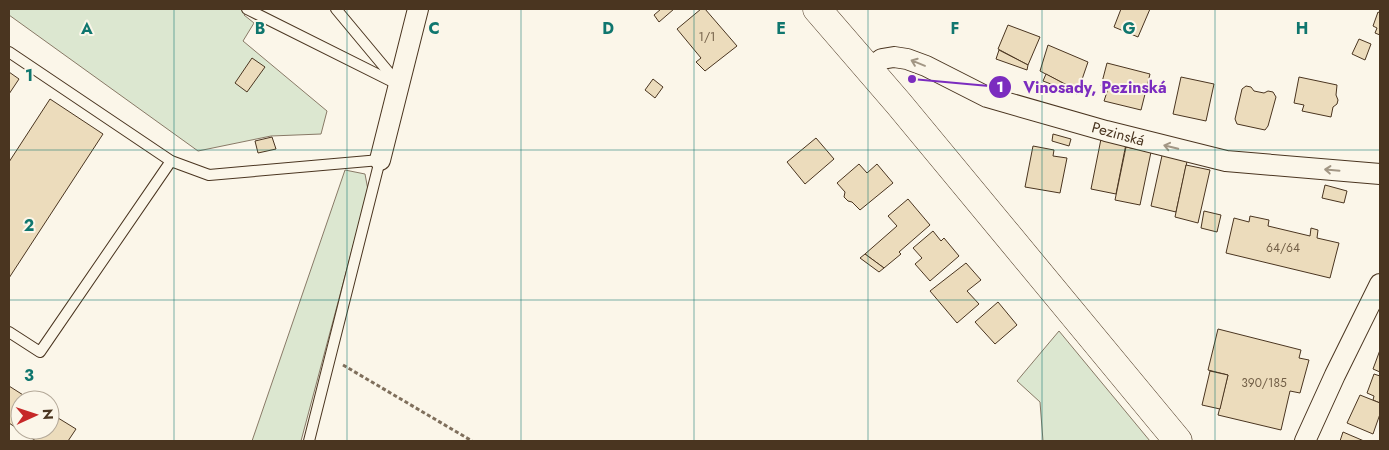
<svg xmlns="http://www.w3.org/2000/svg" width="1389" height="450" font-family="Jost,sans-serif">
	<rect width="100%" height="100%" fill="#fbf6e9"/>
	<!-- green -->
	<g fill="#dce7d0" stroke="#887966">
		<path d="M9 9H248L244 15 254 23 243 41 327 111 321 134 271 136 198 151 9 15Z"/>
		<path d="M345 170 365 174 368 190 301 441H252Z"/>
		<path d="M1059 331 1150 441H1043L1040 402 1017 381Z"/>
	</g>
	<!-- building -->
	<g fill="#ecdcbc" stroke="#4a3520">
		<path d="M661 9H674L659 22 654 15Z"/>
		<path d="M701 9H705L737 46 705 71 696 62 701 58 677 29Z"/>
		<path d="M1121 9H1150L1138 37 1114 27Z"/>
		<path d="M1378 12 1380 13V35L1375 33 1377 28 1373 26Z"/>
		<path d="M1008 25 1040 37 1028 65 998 49Z"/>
		<path d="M1359 39 1371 44 1365 60 1352 54Z"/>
		<path d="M1048 45 1088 62 1078 91 1040 71Z"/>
		<path d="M999 50 1028 65 1027 70 996 59Z"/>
		<path d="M252 58 265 67 247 92 235 83Z"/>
		<path d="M1107 63 1150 74 1141 110 1104 101 1108 89 1101 86Z"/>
		<path d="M9 72 19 79 9 94Z"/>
		<path d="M1046 74 1078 91 1077 94 1043 81Z"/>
		<path d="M1181 77 1214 84 1206 121 1173 114Z"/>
		<path d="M1299 77 1337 85 1336 95 1338 100 1337 104 1333 107 1331 117 1302 111 1304 105 1294 103Z"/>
		<path d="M653 79 663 87 655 98 645 90Z"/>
		<path d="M1246 86 1251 87 1254 91 1264 93 1268 91 1273 92 1276 97 1268 126 1265 130 1237 124 1235 119 1242 89Z"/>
		<path d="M50 99 103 134 9 278V162Z"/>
		<path d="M1053 134 1071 139 1069 146 1052 141Z"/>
		<path d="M272 137 276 149 258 153 255 141Z"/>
		<path d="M816 138 834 159 805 184 787 162Z"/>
		<path d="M1101 139 1126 144 1116 194 1091 189Z"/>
		<path d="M1033 146 1054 150 1053 156 1067 158 1060 193 1025 187Z"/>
		<path d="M1126 147 1151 152 1140 205 1115 200Z"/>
		<path d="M1163 151 1188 157 1176 212 1151 206Z"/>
		<path d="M859 164 867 173 877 164 893 183 860 210 852 202 848 201 844 197 845 192 837 183Z"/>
		<path d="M1186 165 1210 170 1198 223 1175 217Z"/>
		<path d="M1325 185 1347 191 1344 203 1322 198Z"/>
		<path d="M908 199 930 225 899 252 901 254 884 268 865 254 897 226 888 216Z"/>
		<path d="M1204 211 1221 215 1217 232 1201 228Z"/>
		<path d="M1250 216 1269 220 1268 226 1310 236 1311 228 1318 230 1317 238 1339 243 1330 278 1226 253 1234 218 1249 222Z"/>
		<path d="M933 231 941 241 944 238 959 256 930 281 915 264 922 258 913 248Z"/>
		<path d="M865 254 884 268 879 272 860 258Z"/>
		<path d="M966 263 981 280 967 291 979 304 957 323 930 291Z"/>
		<path d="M998 302 1017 325 995 344 975 322Z"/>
		<path d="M1218 329 1301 350 1299 358 1309 360 1300 393 1290 391 1281 430 1218 415 1228 375 1208 370Z"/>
		<path d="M1380 350V372L1373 369Z"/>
		<path d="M1210 371 1228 375 1220 409 1202 405Z"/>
		<path d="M1374 374 1380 376V403L1373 400 1374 396 1367 393Z"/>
		<path d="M9 386 31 400H20V430H50V413L76 429 68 441H36L9 423Z"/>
		<path d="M1360 395 1380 403V414L1373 434 1347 423Z"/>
		<path d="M1343 432 1364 441H1340Z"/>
	</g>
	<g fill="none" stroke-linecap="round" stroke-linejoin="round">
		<!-- lane casing -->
		<g stroke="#4a3520" stroke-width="12">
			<g id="lane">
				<path d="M247 9 399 85"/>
				<path d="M336 9 396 81"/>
				<path d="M9 52 171 161 209 175 380 160 309 441"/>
				<path d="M9 332 40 352 171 161"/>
			</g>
		</g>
		<!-- street casing -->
		<g stroke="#4a3520" stroke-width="22">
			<g id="street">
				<path d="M868 69 882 59 894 57 907 59 926 66 987 97 1106 131 1226 161 1380 174"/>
				<path d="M380 160 418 9"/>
				<path d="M1305 441 1335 375 1380 284"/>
			</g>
		</g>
		<!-- secondary casing -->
		<g stroke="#4a3520" stroke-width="29">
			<path id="secondary" d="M817 9 899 104 1178 441"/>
		</g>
		<!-- path -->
		<path stroke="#7f6f5c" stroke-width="3" stroke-dasharray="4 2.5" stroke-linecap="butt" d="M343 365 472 441"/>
		<!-- lane -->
		<use href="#lane" stroke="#fbf6e9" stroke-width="10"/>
		<!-- street -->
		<use href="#street" stroke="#fbf6e9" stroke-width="20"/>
		<!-- secondary -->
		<use href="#secondary" stroke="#fbf6e9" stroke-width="28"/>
	</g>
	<!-- one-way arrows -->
	<defs><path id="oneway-shaft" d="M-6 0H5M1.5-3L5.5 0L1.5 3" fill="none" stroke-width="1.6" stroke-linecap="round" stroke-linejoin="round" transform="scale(1.25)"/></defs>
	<g stroke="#a29684">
		<use href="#oneway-shaft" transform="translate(918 63) rotate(-158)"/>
		<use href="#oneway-shaft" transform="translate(1171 147) rotate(-166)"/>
		<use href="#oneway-shaft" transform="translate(1332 170) rotate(-175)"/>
	</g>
	<!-- grid -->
	<path fill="none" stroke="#0f766e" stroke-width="1" stroke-opacity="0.55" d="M174 9V441M347 9V441M521 9V441M694 9V441M868 9V441M1042 9V441M1215 9V441M9 150H1380M9 300H1380"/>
	<g text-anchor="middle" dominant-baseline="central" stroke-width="4" stroke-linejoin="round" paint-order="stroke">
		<!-- number labels -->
		<g font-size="12" fill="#725f47">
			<text x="707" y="37">1/1</text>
			<text x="1283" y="248">64/64</text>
			<text x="1264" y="383">390/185</text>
		</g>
		<!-- street labels -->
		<g font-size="15" fill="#4a3520" stroke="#fbf6e9">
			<text transform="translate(1118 134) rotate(15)">Pezinská</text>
		</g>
	</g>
	<g font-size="16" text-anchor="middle" font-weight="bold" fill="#0f766e" stroke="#fbf6e9" stroke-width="4" stroke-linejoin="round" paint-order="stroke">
		<text x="87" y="34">A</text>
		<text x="260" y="34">B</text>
		<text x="434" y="34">C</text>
		<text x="608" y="34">D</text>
		<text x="781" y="34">E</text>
		<text x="955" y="34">F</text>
		<text x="1129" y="34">G</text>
		<text x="1302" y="34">H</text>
		<text x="29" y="81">1</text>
		<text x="29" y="231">2</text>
		<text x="29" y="381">3</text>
	</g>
	<!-- callouts -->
	<path fill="none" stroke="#7b2cbf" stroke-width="2" d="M912 79L1000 87"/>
	<g fill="#7b2cbf" stroke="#fbf6e9" stroke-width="2">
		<circle cx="912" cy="79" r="5"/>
		<circle cx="1000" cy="87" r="12"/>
	</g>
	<g font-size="15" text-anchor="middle" font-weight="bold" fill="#fff">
		<text x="1000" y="92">1</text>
	</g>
	<g font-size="16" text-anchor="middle" font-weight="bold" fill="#7b2cbf" stroke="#fbf6e9" stroke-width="4" stroke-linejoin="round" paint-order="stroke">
		<text x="1095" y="93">Vinosady, Pezinská</text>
	</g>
	<!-- border -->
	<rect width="1389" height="450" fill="none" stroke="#4a3520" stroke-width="20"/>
	<!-- north arrow -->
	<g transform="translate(35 415) rotate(87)"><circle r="24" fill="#fbf6e9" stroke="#b4a999"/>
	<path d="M0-4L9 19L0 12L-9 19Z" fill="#c62828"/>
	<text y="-8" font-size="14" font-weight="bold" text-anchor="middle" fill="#4a3520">N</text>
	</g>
</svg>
